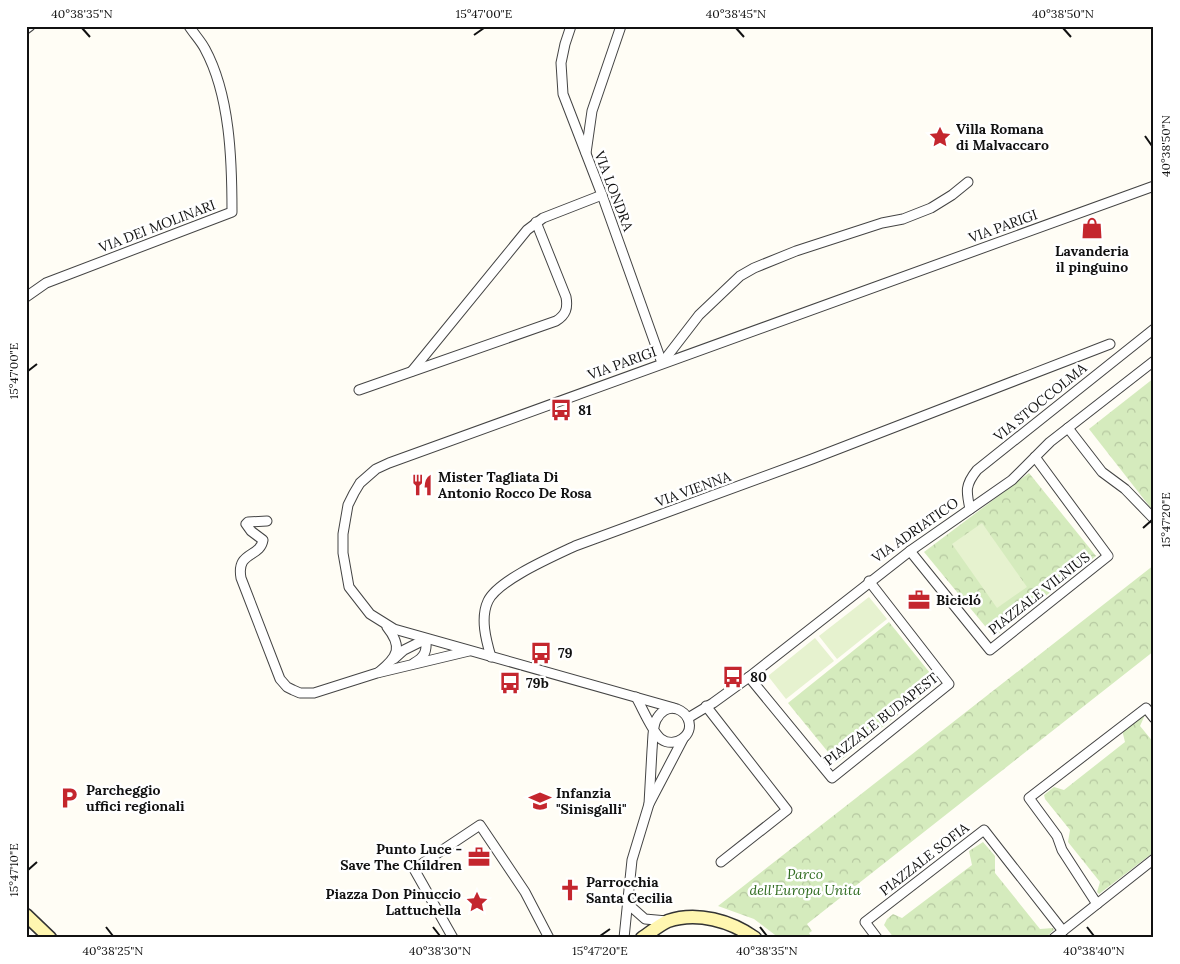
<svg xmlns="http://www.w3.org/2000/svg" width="1180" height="964" font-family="Lora,serif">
	<defs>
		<pattern id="park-crowns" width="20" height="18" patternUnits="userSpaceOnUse" patternTransform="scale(1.25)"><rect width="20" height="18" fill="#d5ebbd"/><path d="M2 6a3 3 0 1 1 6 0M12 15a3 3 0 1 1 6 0" fill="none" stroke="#b6c8a1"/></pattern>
	</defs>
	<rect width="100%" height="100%" fill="#fffdf5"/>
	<!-- park -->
	<g fill="url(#park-crowns)">
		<path d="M1154 378V512L1089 429Z"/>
		<path d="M1029 473 1096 556 994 637 924 552Z"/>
		<path d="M1154 565V651L807 924 812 931 809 933 812 938H779L754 919 718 906Z"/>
		<path d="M889 622 938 683 837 763 788 703Z"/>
		<path d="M1144 713 1145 715 1140 726 1154 743V852L1099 894 1097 892 1100 882 1068 842 1070 830 1045 799 1044 795 1054 787 1064 790 1125 742 1122 730Z"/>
		<path d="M983 842 995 856V873L1040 929 1053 928 1054 930 1045 938H894L884 925 887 919 893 914 902 918 972 865 969 851Z"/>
	</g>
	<!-- pitch -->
	<g fill="#e6f2cf">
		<path d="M982 523 1027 587 997 608 952 544Z"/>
		<path d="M869 597 887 619 837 659 819 636Z"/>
		<path d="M815 638 834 661 786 699 768 676Z"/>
	</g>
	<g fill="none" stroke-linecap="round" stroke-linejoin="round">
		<!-- street casing -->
		<g stroke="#444" stroke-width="11">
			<g id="street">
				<path d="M571 26 565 44 561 63 563 94 602 195 662 363"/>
				<path d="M26 29 30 26"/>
				<path d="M586 153 592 111 621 26"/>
				<path d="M26 297 46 283 232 212C232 160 230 95 205 49 201 41 194 34 189 26"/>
				<path d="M662 363 699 315 740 276 754 268 796 251 882 223 903 219 931 208 952 195 968 182"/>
				<path d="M412 371 527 230 543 218 602 195"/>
				<path d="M359 390 556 321C566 315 568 308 566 297L536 222"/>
				<path d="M1068 428 1102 472 1125 489 1154 519"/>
				<path d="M970 509C966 491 965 485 977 470L1154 329"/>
				<path d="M267 521 248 522 246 524 251 531 263 540C260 558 236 551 241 578L280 679 287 687 293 690 300 693H314L377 673 469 651"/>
				<path d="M910 551 990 650 1108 556 1035 457"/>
				<path d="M491 657C486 640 480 618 488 601 498 580 554 556 575 546L812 459 1110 344"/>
				<path d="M394 659 404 650 426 639C427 651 425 657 414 663"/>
				<path d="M379 672C398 657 403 647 387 627"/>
				<path d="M749 677 832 778 949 684 869 581"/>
				<path d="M636 697C642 707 652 732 661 739 675 749 695 735 688 719 686 714 682 711 677 709 668 706 660 712 656 720 652 729 653 741 652 750 651 768 650 786 649 804"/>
				<path d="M706 706 787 810 721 862"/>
				<path d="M674 708 394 629 370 614 349 587 343 553V534L348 505 354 493 360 483 376 469 389 463 1154 186"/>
				<path d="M688 718 713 703 749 677 910 551 1012 480 1050 442 1154 361"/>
				<path d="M628 904 645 919 667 921"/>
				<path d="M1097 904 1062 850 1057 836 1029 798 1146 708 1154 718"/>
				<path d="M453 938 414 869 480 825 525 892 549 938"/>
				<path d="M624 938 632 860 649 804 683 739"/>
				<path d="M877 938 865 922 984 830 1063 931"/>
				<path d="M1054 938 1154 859"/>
			</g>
		</g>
		<!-- secondary casing -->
		<g stroke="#333" stroke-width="15">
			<g id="secondary">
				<path d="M26 915 50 938"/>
				<path d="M642 938C650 933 659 925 668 921 697 911 731 921 755 938"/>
			</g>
		</g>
		<!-- street -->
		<use href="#street" stroke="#fff" stroke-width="9"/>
		<!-- secondary -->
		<use href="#secondary" stroke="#fff6b0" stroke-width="12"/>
	</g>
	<!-- ticks -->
	<path fill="none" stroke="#111" stroke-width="2" d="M82 28 90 37M736 28 744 37M1063 28 1071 37M474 35 484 28M1145 136 1152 146M28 371 37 364M1143 528 1152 520M28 870 37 862M106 927 113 936M433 927 440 936M760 927 767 936M1087 927 1094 936M600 936 610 929"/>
	<!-- icons -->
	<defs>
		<g id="sight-bare" transform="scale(1.725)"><path d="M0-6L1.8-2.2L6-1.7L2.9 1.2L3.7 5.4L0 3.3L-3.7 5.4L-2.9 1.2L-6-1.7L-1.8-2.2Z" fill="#c4262e" stroke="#fff" stroke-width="2.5" paint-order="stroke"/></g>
		<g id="shop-bare" transform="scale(1.725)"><path d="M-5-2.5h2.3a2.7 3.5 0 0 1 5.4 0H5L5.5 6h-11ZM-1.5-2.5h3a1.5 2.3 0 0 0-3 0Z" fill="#c4262e" stroke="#fff" stroke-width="2.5" paint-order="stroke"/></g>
		<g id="bus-bare" transform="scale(1.725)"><path d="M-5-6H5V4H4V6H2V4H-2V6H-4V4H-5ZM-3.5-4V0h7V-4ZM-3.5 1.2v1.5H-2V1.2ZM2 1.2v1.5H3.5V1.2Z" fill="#c4262e" stroke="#fff" stroke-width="2.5" paint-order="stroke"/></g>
		<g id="restaurant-bare" transform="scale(1.725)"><path d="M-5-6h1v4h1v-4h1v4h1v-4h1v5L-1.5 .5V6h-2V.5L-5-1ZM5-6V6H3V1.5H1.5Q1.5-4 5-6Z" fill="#c4262e" stroke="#fff" stroke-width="2.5" paint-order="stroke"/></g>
		<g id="office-bare" transform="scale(1.725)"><path d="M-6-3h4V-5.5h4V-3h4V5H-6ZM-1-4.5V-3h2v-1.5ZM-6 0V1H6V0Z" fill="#c4262e" stroke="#fff" stroke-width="2.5" paint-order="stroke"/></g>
		<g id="parking-bare" transform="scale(1.725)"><path d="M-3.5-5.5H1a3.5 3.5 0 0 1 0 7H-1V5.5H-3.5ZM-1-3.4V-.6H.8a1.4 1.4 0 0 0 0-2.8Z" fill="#c4262e" stroke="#fff" stroke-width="2.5" paint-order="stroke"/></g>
		<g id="school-bare" transform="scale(1.725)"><path d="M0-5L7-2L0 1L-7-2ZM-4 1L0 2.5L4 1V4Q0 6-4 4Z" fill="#c4262e" stroke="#fff" stroke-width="2.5" paint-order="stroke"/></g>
		<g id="church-bare" transform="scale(1.725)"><path d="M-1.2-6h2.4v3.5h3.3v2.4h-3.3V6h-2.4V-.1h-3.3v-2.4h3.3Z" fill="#c4262e" stroke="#fff" stroke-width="2.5" paint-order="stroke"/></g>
	</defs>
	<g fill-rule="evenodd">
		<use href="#sight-bare" x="940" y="137"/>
		<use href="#shop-bare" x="1092" y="228"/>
		<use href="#bus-bare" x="561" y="410"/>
		<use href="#restaurant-bare" x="422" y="485"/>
		<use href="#office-bare" x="919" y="600"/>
		<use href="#bus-bare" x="541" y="653"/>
		<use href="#bus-bare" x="733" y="677"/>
		<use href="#bus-bare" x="510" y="683"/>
		<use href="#parking-bare" x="69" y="798"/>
		<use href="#school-bare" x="540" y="801"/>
		<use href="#office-bare" x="479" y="857"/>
		<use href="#church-bare" x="570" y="890"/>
		<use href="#sight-bare" x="477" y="902"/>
	</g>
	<g text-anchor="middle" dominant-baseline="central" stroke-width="5" stroke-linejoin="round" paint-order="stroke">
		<!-- poi labels -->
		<g font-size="14" font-weight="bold" fill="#111" stroke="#fff" text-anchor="start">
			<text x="956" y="129">Villa Romana<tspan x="956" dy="16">di Malvaccaro</tspan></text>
			<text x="1092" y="251" text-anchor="middle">Lavanderia<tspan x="1092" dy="16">il pinguino</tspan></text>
			<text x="578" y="410">81</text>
			<text x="438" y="477">Mister Tagliata Di<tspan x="438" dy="16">Antonio Rocco De Rosa</tspan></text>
			<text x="936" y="600">Bicicló</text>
			<text x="558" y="653">79</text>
			<text x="750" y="677">80</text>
			<text x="526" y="683">79b</text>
			<text x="86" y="790">Parcheggio<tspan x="86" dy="16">uffici regionali</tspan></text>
			<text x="556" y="793">Infanzia<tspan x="556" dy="16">"Sinisgalli"</tspan></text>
			<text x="462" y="849" text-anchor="end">Punto Luce -<tspan x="462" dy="16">Save The Children</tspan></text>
			<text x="586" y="882">Parrocchia<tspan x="586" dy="16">Santa Cecilia</tspan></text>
			<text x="461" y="894" text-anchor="end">Piazza Don Pinuccio<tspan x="461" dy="16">Lattuchella</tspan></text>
		</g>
		<!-- street labels -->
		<g font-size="14" fill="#111" stroke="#fff">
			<text transform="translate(614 191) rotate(69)">VIA LONDRA</text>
			<text transform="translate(157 226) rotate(-21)">VIA DEI MOLINARI</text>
			<text transform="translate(1003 226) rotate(-20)">VIA PARIGI</text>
			<text transform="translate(622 363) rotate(-20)">VIA PARIGI</text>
			<text transform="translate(1040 402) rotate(-39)">VIA STOCCOLMA</text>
			<text transform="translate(693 489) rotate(-20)">VIA VIENNA</text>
			<text transform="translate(915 530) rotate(-35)">VIA ADRIATICO</text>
			<text transform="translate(1039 593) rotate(-38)">PIAZZALE VILNIUS</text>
			<text transform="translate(881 719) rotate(-38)">PIAZZALE BUDAPEST</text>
			<text transform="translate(924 859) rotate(-38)">PIAZZALE SOFIA</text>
		</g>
		<!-- park labels -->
		<g font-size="14" font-style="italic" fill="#2f6b1f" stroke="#fff">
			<text x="805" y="874">Parco<tspan x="805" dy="16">dell'Europa Unita</tspan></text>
		</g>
	</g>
	<!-- border -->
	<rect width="1180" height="964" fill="none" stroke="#ffffff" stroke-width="55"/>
	<rect x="28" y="28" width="1124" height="908" fill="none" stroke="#111" stroke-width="2"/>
	<g font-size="12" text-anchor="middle" fill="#111">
		<text x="82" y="18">40°38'35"N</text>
		<text x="484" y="18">15°47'00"E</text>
		<text x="736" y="18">40°38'45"N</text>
		<text x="1063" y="18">40°38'50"N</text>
		<text transform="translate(1166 146) rotate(-90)" y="4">40°38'50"N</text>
		<text transform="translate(14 371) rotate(-90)" y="4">15°47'00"E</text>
		<text transform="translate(1166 520) rotate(-90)" y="4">15°47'20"E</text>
		<text transform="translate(14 870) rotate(-90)" y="4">15°47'10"E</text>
		<text x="113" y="955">40°38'25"N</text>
		<text x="440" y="955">40°38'30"N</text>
		<text x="600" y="955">15°47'20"E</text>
		<text x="767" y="955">40°38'35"N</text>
		<text x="1094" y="955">40°38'40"N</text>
	</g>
</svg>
